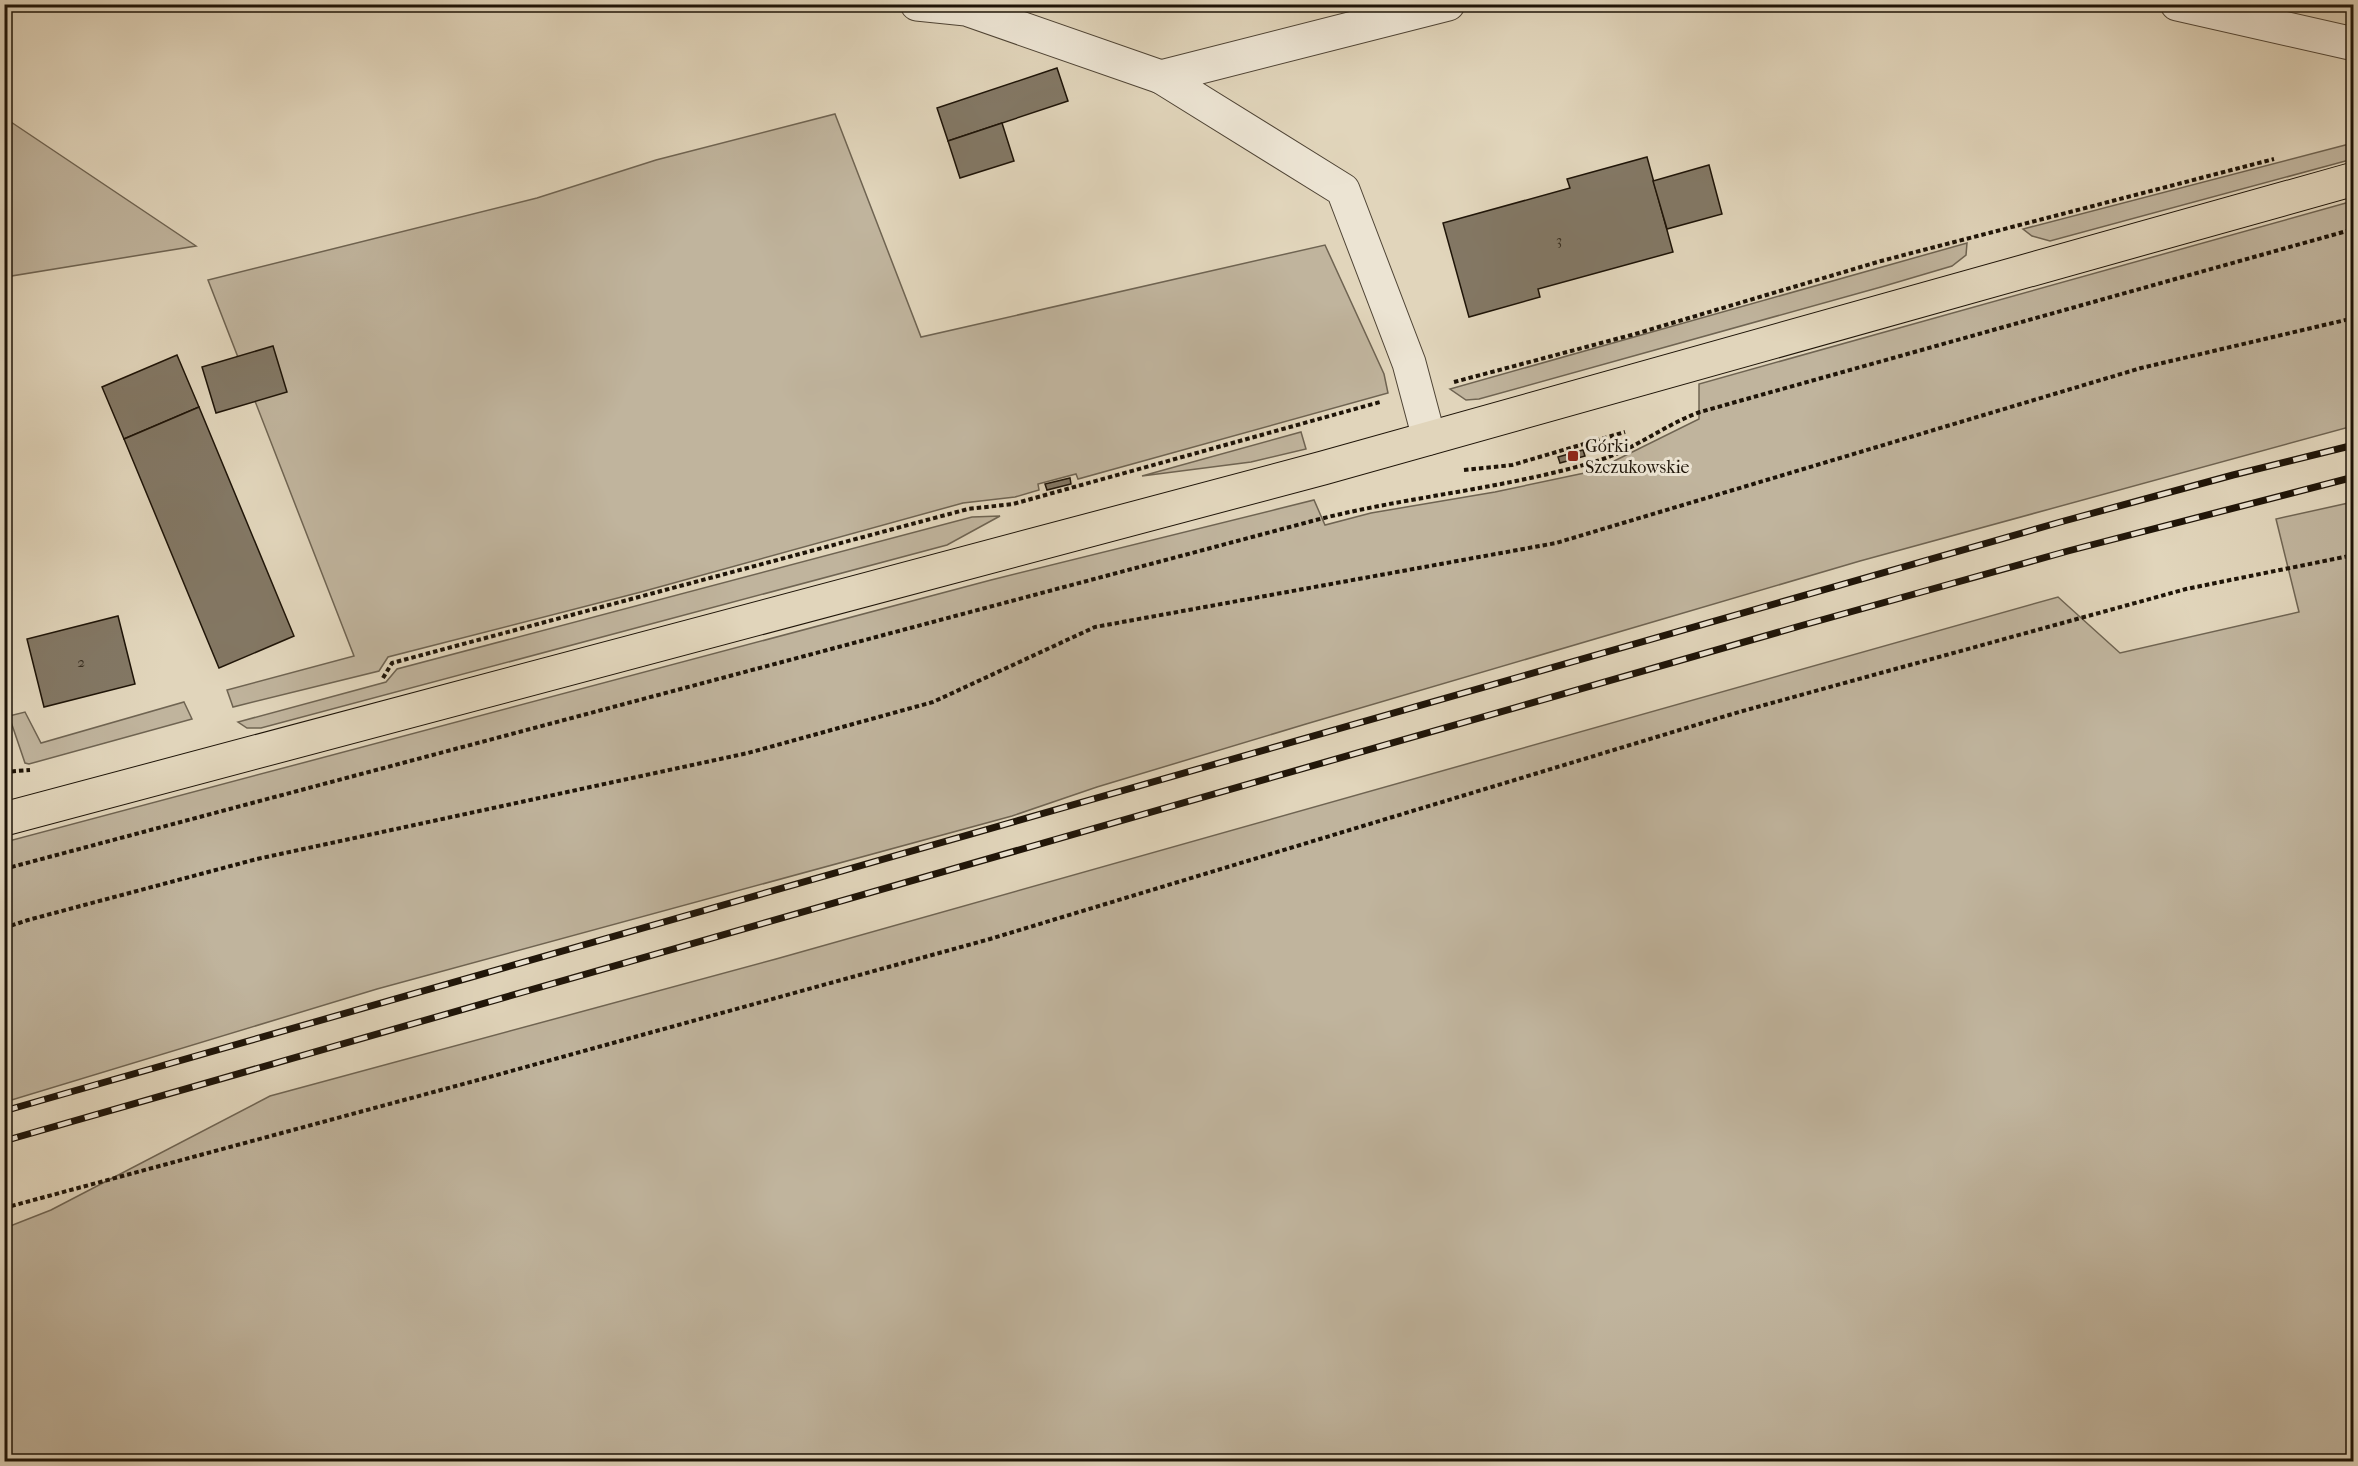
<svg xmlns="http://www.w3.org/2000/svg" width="2358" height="1466" font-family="'IM FELL French Canon',serif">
	<rect width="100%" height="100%" fill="#e1d5bb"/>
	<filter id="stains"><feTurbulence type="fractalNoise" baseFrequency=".00333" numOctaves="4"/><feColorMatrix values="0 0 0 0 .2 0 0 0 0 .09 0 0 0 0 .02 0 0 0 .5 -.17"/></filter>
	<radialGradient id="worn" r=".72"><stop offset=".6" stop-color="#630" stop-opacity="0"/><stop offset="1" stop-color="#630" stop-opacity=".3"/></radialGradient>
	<!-- green -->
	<g fill="#c0b49d" stroke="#6f6452" stroke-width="1.5">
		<path d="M835 114 921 337 1325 245 1384 374 1388 393 1078 479 1076 474 1038 484 1039 490 1015 497 963 503 641 592 388 657 379 671 233 707 227 690 354 656 208 280 537 198 656 160Z"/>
		<path d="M5 118 196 246 5 277Z"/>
		<path d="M2353 143V159L2050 241 2032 236 2023 229Z"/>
		<path d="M2353 201V426L1860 561 1306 724 1097 787 1012 816 377 989 5 1102V842L991 580 1314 500 1325 525 1371 513 1495 492 1594 471 1699 419V384Z"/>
		<path d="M1967 243 1966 255 1952 266 1881 287 1479 399 1466 400 1450 389Z"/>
		<path d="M1301 432 1306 449 1251 462 1142 476Z"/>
		<path d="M2353 502V1461H5V1228L51 1210 270 1096 776 959 2058 597 2120 653 2299 612 2276 519Z"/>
		<path d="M1000 516 947 545 261 728H247L238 722 386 682 397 669 972 517Z"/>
		<path d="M184 702 192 719 29 764 25 763 9 716 25 712 41 743Z"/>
	</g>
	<!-- building -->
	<g fill="#837865" stroke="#1e1408" stroke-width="1.5">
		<path d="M1057 68 1068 101 948 141 937 108Z"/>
		<path d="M1002 123 1014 161 960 178 948 141Z"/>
		<path d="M1647 157 1673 252 1538 289 1540 297 1469 317 1443 223 1570 188 1567 179Z"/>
		<path d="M1709 165 1722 214 1667 229 1653 181Z"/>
		<path d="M273 346 287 392 216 413 202 367Z"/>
		<path d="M177 355 199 407 124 439 102 387Z"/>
		<path d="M199 407 294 636 219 668 124 439Z"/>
		<path d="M1583 450 1585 456 1560 463 1558 457Z"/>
		<path d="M1070 478 1071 484 1047 490 1045 484Z"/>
		<path d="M118 616 135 684 44 707 27 639Z"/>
	</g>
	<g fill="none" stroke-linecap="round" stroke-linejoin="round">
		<!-- minor casing -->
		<g stroke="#4f4435" stroke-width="35">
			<g id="minor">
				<path d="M917 4 966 9 1161 77"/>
				<path d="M2177 4 2354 44"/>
				<path d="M1429 438 1409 363 1343 190 1161 77 1448 4"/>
			</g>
		</g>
		<!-- major casing -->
		<g stroke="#1e1408" stroke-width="35">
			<path id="major" d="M4 819 1323 468 2354 179"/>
		</g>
		<!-- path -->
		<g stroke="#1e1408" stroke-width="4" stroke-dasharray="4.5 3" stroke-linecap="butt">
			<path d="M1454 382 1635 334 1881 261 2274 159"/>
			<path d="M1464 470 1512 465 1625 432"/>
			<path d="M383 678 392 663 968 509 1013 504 1380 402"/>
			<path d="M4 772 30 770"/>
			<path d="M4 869 1316 520C1409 496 1505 489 1597 461 1634 450 1664 425 1700 412L2354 229"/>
			<path d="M4 928 28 920 257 859 748 753 933 702 1095 627 1556 543 2141 368 2354 318"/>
			<path d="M4 1208 504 1073 990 939 1739 712 2186 589 2354 555"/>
		</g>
		<!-- minor -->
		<use href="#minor" stroke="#ece4d3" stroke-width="33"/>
		<!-- major -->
		<use href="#major" stroke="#e1d5bb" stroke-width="33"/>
		<!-- rail casing -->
		<g stroke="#1e1408" stroke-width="7">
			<g id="rail">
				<path d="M4 1111 2064 521 2233 475 2354 445"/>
				<path d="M4 1141 1800 626 2068 551 2354 477"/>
			</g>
		</g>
		<!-- rail -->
		<use href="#rail" stroke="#ece4d3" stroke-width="4.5" stroke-dasharray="14" stroke-linecap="butt"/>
	</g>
	<!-- markers -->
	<rect fill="#8f2418" stroke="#ece4d3" stroke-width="2" x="1567" y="450" width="12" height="12" rx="3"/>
	<g text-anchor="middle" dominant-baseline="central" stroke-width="6" stroke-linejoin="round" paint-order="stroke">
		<!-- number labels -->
		<g font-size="15" fill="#372d1f">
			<text x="1559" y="240">3</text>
			<text x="81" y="662">2</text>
		</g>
		<!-- poi labels -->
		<g font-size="18" fill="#1e1408" stroke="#ece4d3" text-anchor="start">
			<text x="1585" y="446">Górki<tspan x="1585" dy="21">Szczukowskie</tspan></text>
		</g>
	</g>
	<!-- margin -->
	<rect width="2358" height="1466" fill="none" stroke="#e1d5bb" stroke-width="24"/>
	<rect x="6" y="6" width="2346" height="1454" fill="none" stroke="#1e1408" stroke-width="3"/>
	<rect x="12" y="12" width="2334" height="1442" fill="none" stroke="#1e1408" stroke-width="1.5"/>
	<rect width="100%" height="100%" filter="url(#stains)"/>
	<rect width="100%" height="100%" fill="url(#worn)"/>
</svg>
